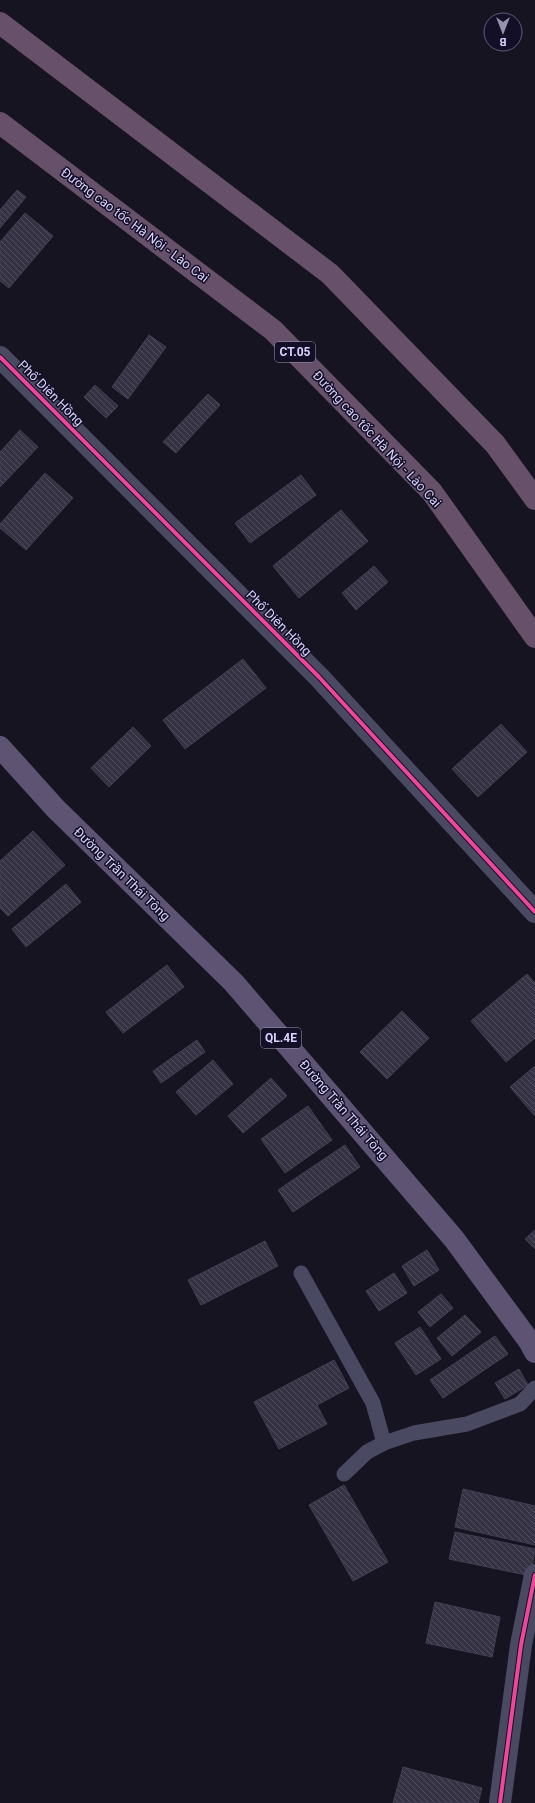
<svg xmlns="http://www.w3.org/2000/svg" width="535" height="1803" font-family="Roboto,sans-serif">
	<defs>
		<pattern id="building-back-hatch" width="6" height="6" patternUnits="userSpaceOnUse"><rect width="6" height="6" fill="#343243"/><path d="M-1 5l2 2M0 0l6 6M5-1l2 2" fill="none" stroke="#514f5f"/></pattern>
	</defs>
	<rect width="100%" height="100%" fill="#161421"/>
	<!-- building -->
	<g fill="url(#building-back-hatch)" stroke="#433f54">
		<path d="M17 190 26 197 0 228V210Z"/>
		<path d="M25 213 53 236 9 288 0 281V242Z"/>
		<path d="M149 335 166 347 128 399 112 387Z"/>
		<path d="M95 385 118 406 106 418 84 397Z"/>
		<path d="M208 394 220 405 176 453 163 442Z"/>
		<path d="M20 430 38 447 0 487V452Z"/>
		<path d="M45 473 73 498 26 550 0 528V524Z"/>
		<path d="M301 475 316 495 250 543 235 523Z"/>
		<path d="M341 510 368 541 299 598 273 566Z"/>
		<path d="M374 566 388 582 356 610 342 593Z"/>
		<path d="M243 659 266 688 185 749 163 720Z"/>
		<path d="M501 724 527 752 478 797 452 769Z"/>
		<path d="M133 727 151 746 109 787 91 768Z"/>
		<path d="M33 831 65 865 8 916 0 908V861Z"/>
		<path d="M66 884 81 902 26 947 12 929Z"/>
		<path d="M167 965 184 987 123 1033 106 1012Z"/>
		<path d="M527 974 535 983V1038L506 1062 471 1021Z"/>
		<path d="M402 1011 429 1038 387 1079 360 1052Z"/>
		<path d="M197 1040 205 1052 161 1083 153 1071Z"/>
		<path d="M213 1060 233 1084 196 1115 176 1092Z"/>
		<path d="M535 1066V1115H534L510 1087Z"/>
		<path d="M271 1078 287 1096 243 1133 228 1116Z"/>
		<path d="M308 1106 332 1140 285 1173 261 1139Z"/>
		<path d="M345 1145 360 1167 293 1212 278 1190Z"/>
		<path d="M535 1230V1249L525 1239Z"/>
		<path d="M265 1241 278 1266 201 1305 188 1280Z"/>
		<path d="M427 1250 439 1270 414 1286 402 1266Z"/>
		<path d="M394 1273 407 1293 379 1311 366 1291Z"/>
		<path d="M441 1294 453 1308 430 1327 418 1312Z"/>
		<path d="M465 1315 481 1332 452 1356 437 1338Z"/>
		<path d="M420 1327 441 1359 416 1375 395 1343Z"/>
		<path d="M495 1336 508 1354 443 1398 430 1380Z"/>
		<path d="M334 1360 349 1388 317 1405 327 1424 279 1449 254 1402Z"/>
		<path d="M519 1369 528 1385 505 1399 495 1383Z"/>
		<path d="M344 1485 388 1562 353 1581 309 1505Z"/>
		<path d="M463 1489 535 1506V1545L455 1527Z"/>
		<path d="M455 1532 535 1549 531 1576 449 1559Z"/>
		<path d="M435 1602 500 1617 492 1657 426 1643Z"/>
		<path d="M403 1767 482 1788 478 1803H393Z"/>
	</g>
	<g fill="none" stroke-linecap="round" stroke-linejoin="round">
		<!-- lane -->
		<g stroke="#4a4962" stroke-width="15">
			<path d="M301 1273 373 1403 384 1443"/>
			<path d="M344 1474 367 1452 384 1443 414 1433 467 1424 520 1404 535 1388"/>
		</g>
		<!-- street -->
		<g stroke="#4a4962" stroke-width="22">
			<path d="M0 357 319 677 535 912"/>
			<path d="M500 1803 521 1645 535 1575"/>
		</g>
		<!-- primary -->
		<path stroke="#5e5373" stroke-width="22" d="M0 747 55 808 234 983 454 1239 529 1341 535 1352"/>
		<!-- highway -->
		<g stroke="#67516a" stroke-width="22">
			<path d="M0 23 330 274 495 444 535 499"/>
			<path d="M0 123 273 330 432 492 535 637"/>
		</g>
		<!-- cycleway casing -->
		<g stroke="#130f26" stroke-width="6">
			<g id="cycleway">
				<path d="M0 357 319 677 535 912"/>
				<path d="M500 1803 521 1645 535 1575"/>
			</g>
		</g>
		<!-- cycleway -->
		<use href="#cycleway" stroke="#ed469a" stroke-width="4"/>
	</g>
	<g text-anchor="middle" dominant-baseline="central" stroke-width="3" stroke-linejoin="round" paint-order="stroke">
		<!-- shield labels -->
		<g fill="#130f26" stroke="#9e99be" stroke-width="1">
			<rect x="275" y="342" width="40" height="20" rx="3"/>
			<rect x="261" y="1028" width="40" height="20" rx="3"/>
		</g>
		<g font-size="12" font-weight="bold" fill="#d9d4ff">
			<text x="295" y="352">CT.05</text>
			<text x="281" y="1038">QL.4E</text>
		</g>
		<!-- street labels -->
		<g font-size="13" fill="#d9d4ff" stroke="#130f26">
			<text transform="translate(135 225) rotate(37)">Đường cao tốc Hà Nội - Lào Cai</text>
			<text transform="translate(51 393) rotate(45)">Phố Diên Hồng</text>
			<text transform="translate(377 439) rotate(47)">Đường cao tốc Hà Nội - Lào Cai</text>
			<text transform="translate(279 623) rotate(45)">Phố Diên Hồng</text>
			<text transform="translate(122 874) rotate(44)">Đường Trần Thái Tông</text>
			<text transform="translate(344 1110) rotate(49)">Đường Trần Thái Tông</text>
		</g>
	</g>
	<!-- north arrow -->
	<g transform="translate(503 32) rotate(180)"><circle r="19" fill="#130f26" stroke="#625e7d"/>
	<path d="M0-3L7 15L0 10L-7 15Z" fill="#9591b1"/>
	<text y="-6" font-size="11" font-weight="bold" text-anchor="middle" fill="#d9d4ff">B</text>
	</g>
</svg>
